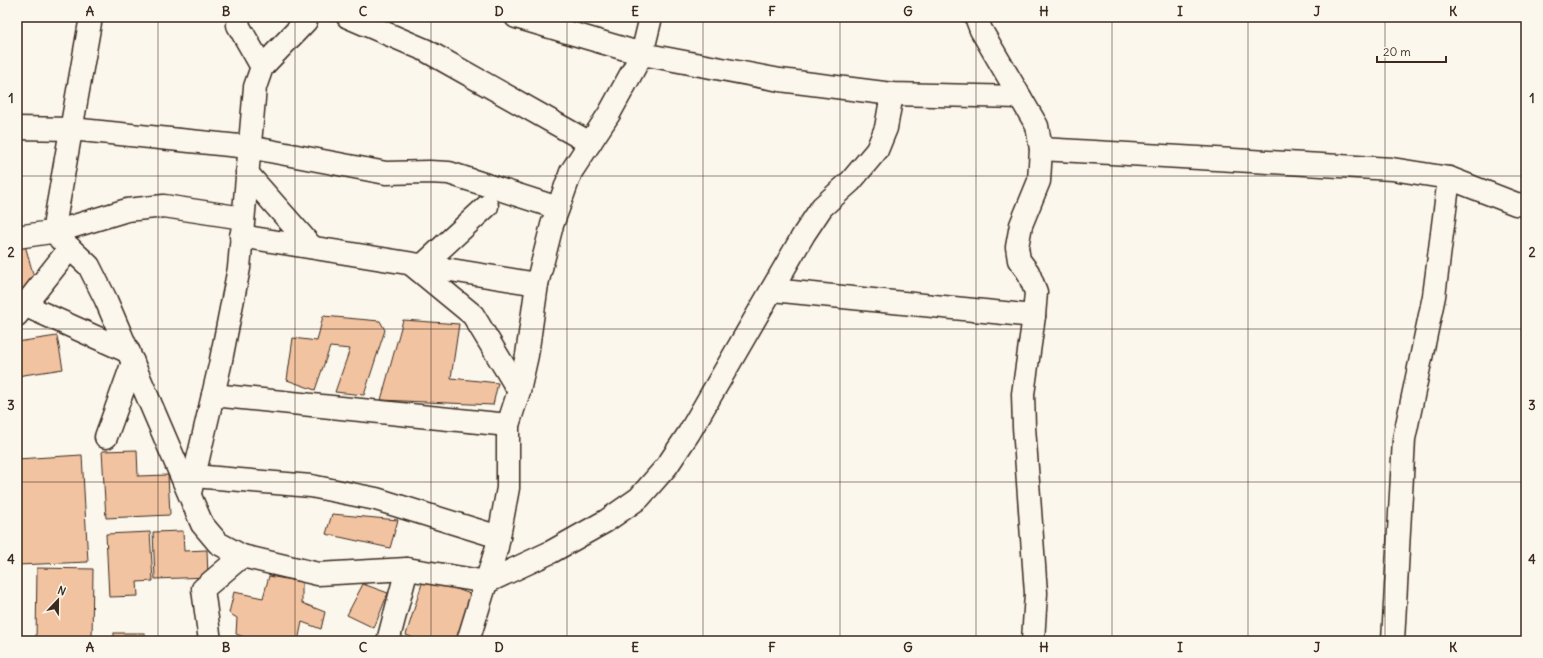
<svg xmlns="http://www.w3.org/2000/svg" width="1543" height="658" font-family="Delius,sans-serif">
	<rect width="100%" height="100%" fill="#fbf7ec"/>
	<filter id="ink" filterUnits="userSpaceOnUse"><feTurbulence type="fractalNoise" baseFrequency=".025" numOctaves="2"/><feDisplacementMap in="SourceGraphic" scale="8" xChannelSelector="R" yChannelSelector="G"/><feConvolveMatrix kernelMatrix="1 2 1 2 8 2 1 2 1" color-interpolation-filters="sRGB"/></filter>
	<g filter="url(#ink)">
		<!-- building -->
		<g fill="#f2c3a1" stroke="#3b2a1e">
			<path d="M23 238 37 288 17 293V240Z"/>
			<path d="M323 316 380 321 385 330 364 395 335 392 350 349 330 347 315 390 287 380 293 338 317 341Z"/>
			<path d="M403 320 459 324 451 378 498 383 493 405 381 400Z"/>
			<path d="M57 336 63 369 17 376V342Z"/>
			<path d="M137 450 138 476 168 475 170 515 106 518 102 451Z"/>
			<path d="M82 455 88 562 17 565V459Z"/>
			<path d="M332 514 398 520 390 548 326 534Z"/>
			<path d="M183 531 184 551 207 550 208 577 155 579 153 532Z"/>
			<path d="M150 532 153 581 137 582 138 596 109 597 106 534Z"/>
			<path d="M37 568 93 569 92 641H36Z"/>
			<path d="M269 576 302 582V603L325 612 321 629 302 622 298 641H254L236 634 237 618 229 613 234 592 263 598Z"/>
			<path d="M424 577 473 595 458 641H421L406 635Z"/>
			<path d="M363 584 388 593 374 628 347 615Z"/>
			<rect x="114" y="633" width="31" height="8"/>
		</g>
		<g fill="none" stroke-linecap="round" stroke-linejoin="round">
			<!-- street casing -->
			<g stroke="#3b2a1e" stroke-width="25">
				<g id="street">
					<path d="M91 17 55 221 60 239 89 266 106 300 202 524 218 543 242 556 318 574 407 569 487 582 551 552 606 521 639 498 667 466 689 433 804 234 822 207 851 181 877 150 886 128 892 94"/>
					<path d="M239 17 238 25 262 67"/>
					<path d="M348 17 425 50 590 143"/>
					<path d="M516 17 642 54 780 80 892 94 1020 97"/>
					<path d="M976 17 981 30 1037 126 1041 149 1039 181 1021 225 1017 247 1019 260 1028 272 1036 292 1034 316 1023 394 1024 427 1036 593 1033 641"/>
					<path d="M17 128 71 129 249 147 386 173 429 172 449 173 558 208"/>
					<path d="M1041 149 1392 169 1449 178 1516 204 1526 205"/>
					<path d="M247 173 312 247"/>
					<path d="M241 236 537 284"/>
					<path d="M17 237 58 231 127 210 164 206 243 218"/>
					<path d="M411 264 473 315 519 391"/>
					<path d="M423 265 487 206"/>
					<path d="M772 290 1034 316"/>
					<path d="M17 305H24L129 352"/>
					<path d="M17 315 70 248"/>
					<path d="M213 395 508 425"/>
					<path d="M106 437 133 362"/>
					<path d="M194 476 311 486 376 499 499 537"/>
					<path d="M190 493 220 365 239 268 255 87 262 67 306 21 307 17"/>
					<path d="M210 641 203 589 242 556"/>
					<path d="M388 641 407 569"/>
					<path d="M468 641 497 547 508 488V425L519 391 527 355 537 284 552 225 571 172 609 114 642 54 651 17"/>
					<path d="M1393 641 1404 439 1434 296 1449 178"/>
				</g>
			</g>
			<!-- street -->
			<use href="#street" stroke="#fbf7ec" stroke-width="22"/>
		</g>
	</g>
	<!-- grid -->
	<path fill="none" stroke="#3b2a1e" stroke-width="1" stroke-opacity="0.55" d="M158 17V641M295 17V641M431 17V641M567 17V641M703 17V641M840 17V641M976 17V641M1112 17V641M1248 17V641M1385 17V641M17 176H1526M17 329H1526M17 482H1526"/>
	<!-- margin -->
	<rect width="1543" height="658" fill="none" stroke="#fbf7ec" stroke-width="44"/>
	<!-- north arrow -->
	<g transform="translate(58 600) rotate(22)" stroke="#fbf7ec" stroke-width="3" paint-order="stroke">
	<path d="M0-3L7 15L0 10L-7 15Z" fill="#3b2a1e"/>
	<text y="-6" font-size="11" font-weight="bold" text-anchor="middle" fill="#3b2a1e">N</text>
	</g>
	<!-- scale -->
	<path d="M1377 56v6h69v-6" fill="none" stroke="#3b2a1e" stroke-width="2"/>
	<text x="1383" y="56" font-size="12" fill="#3b2a1e" stroke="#fbf7ec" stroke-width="3" paint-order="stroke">20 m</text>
	<rect x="22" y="22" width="1499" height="614" fill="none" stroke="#3b2a1e" stroke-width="1.5"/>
	<g font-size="13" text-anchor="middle" font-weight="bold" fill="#3b2a1e">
		<text x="90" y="16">A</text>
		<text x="226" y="16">B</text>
		<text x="363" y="16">C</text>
		<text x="499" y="16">D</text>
		<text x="635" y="16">E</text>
		<text x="772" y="16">F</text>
		<text x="908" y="16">G</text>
		<text x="1044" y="16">H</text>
		<text x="1180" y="16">I</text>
		<text x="1317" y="16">J</text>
		<text x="1453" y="16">K</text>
		<text x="11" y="103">1</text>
		<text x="1532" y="103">1</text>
		<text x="11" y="257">2</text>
		<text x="1532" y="257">2</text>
		<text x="11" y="410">3</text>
		<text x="1532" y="410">3</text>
		<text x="11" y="564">4</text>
		<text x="1532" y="564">4</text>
		<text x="90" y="652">A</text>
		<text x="226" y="652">B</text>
		<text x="363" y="652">C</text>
		<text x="499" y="652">D</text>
		<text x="635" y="652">E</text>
		<text x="772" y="652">F</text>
		<text x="908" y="652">G</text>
		<text x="1044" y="652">H</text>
		<text x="1180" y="652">I</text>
		<text x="1317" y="652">J</text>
		<text x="1453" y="652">K</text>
	</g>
</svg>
